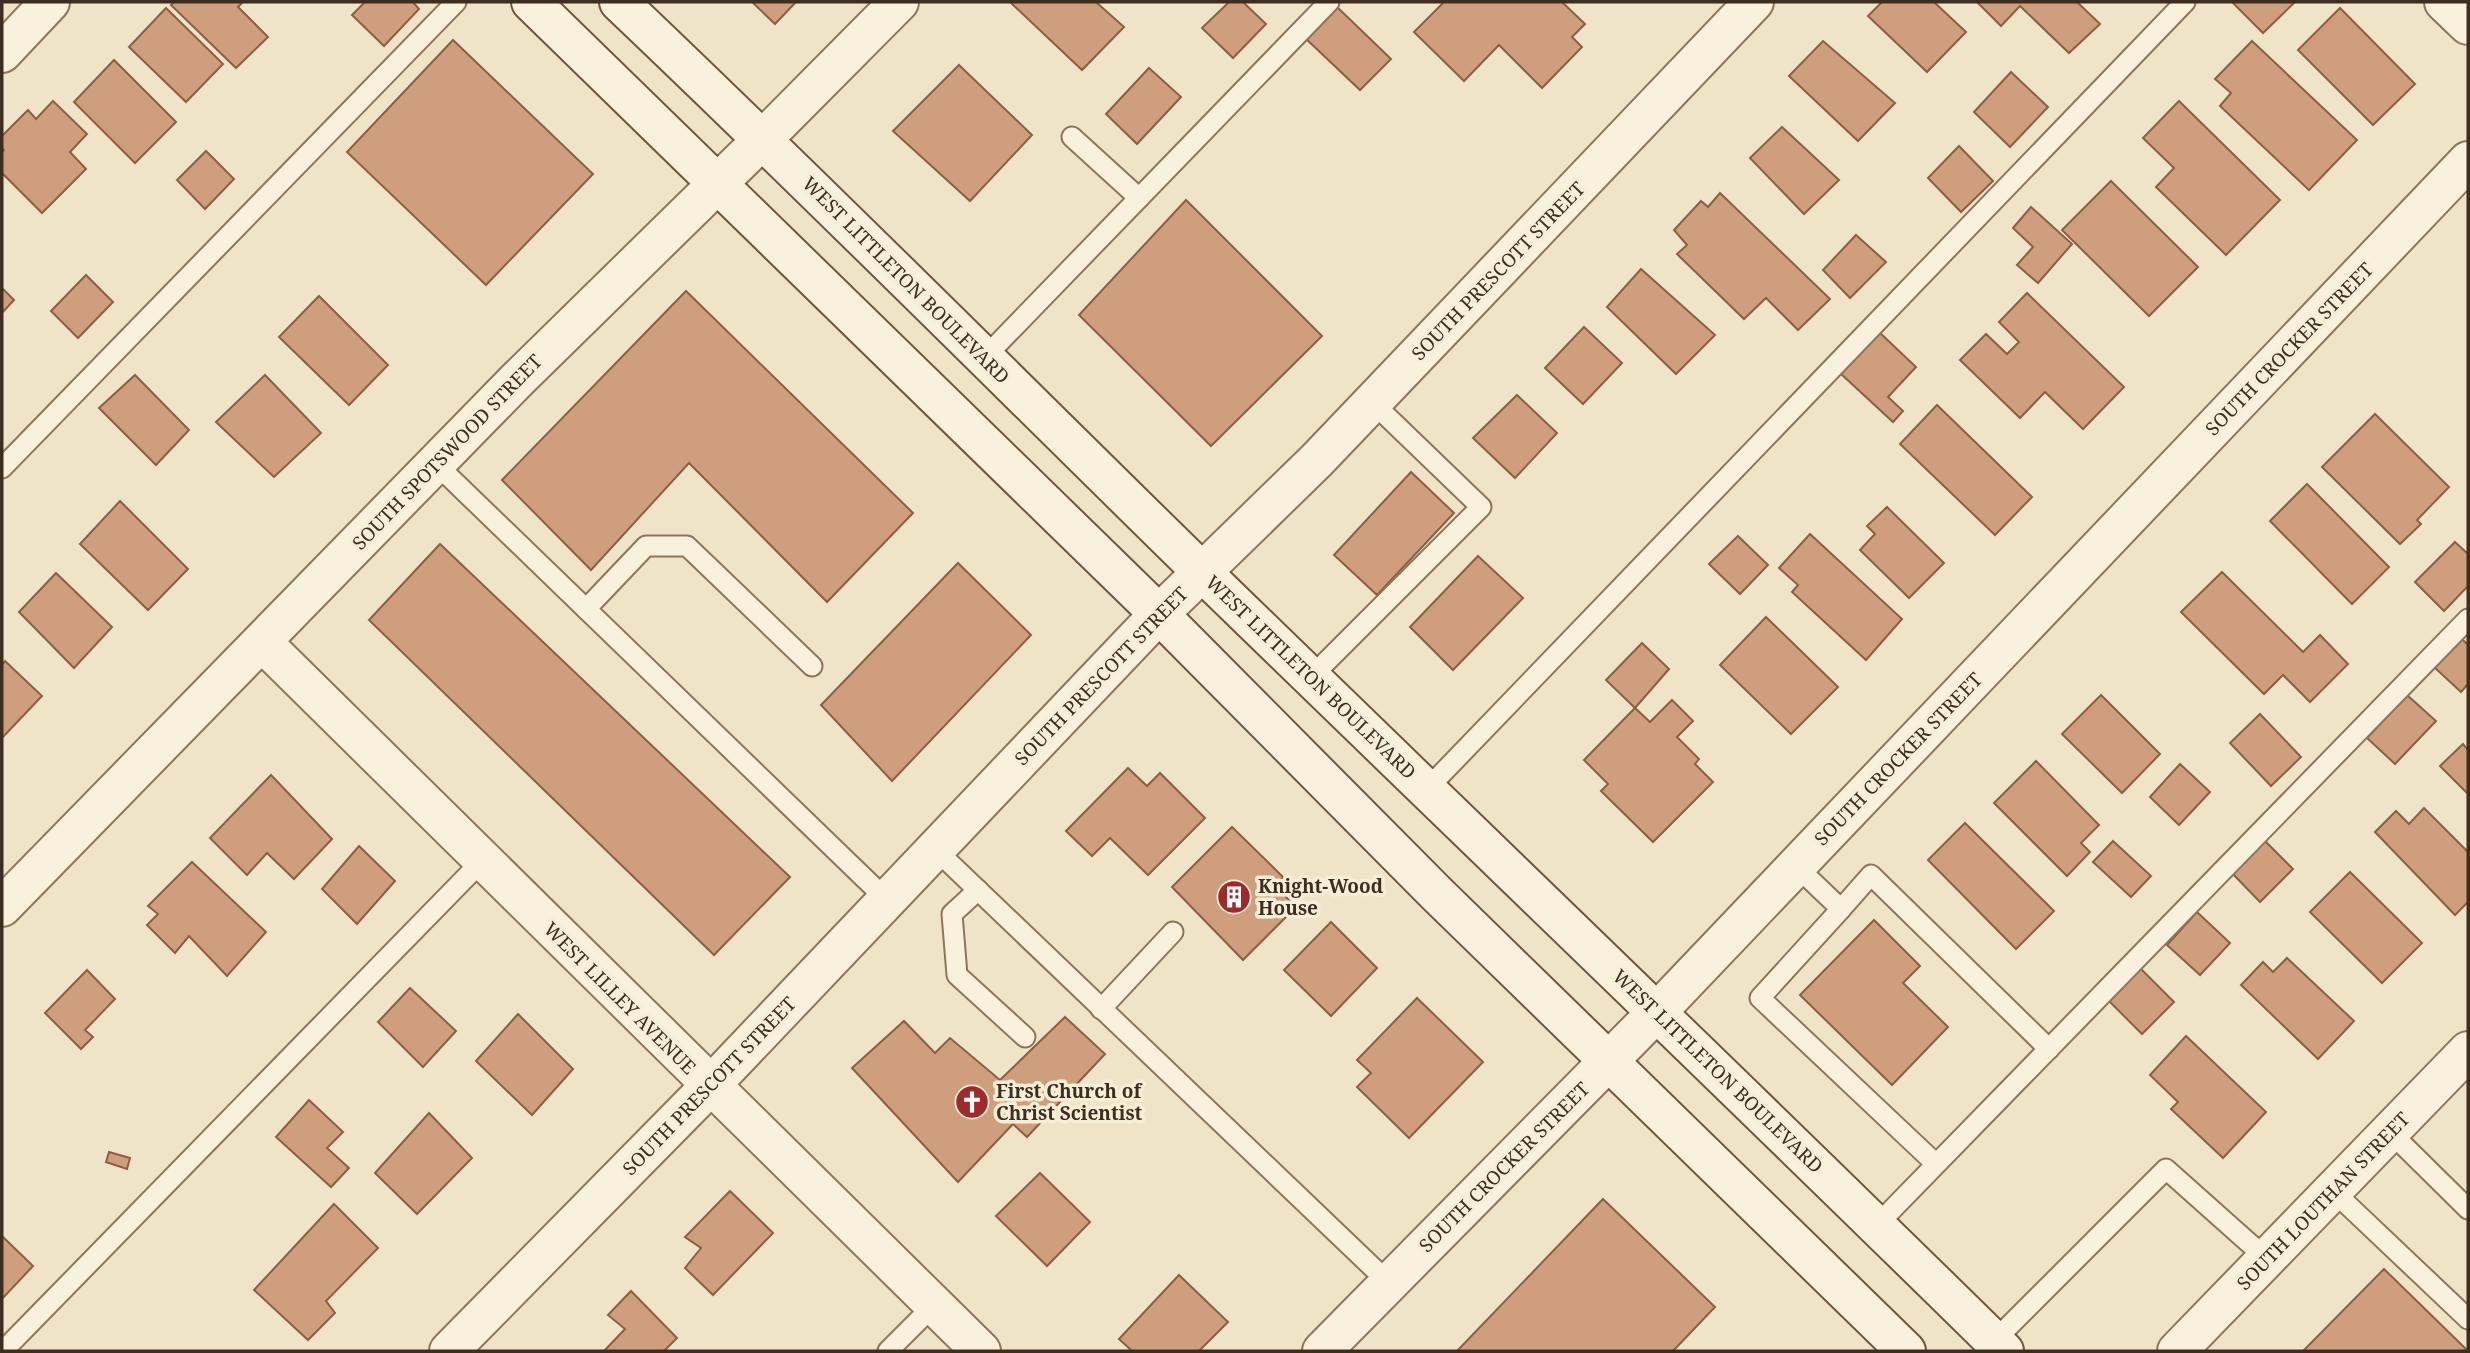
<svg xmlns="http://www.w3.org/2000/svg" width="2470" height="1353" font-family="'Noto Serif',serif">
	<rect width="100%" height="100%" fill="#f0e4c8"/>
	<!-- building -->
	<g fill="#cf9f7d" stroke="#8d5f41" stroke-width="2">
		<path d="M174 2H243L238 7 268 37 236 68 171 5Z"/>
		<path d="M365 2H413L419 9 384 46 352 15Z"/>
		<path d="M752 2H796L775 24Z"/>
		<path d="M1010 2H1096L1124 27 1082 70Z"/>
		<path d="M1229 2H1243L1266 24 1233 58 1202 28Z"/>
		<path d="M1444 2H1562L1585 24 1572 37 1582 47 1542 88 1499 45 1464 81 1414 32Z"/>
		<path d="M1882 2H1934L1966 32 1927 72 1868 16Z"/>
		<path d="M1977 2H2077L2100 24 2069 53 2020 6 2001 26Z"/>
		<path d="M2232 2H2295L2263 33Z"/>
		<path d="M1336 6 1391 59 1360 90 1304 37Z"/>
		<path d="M166 8 223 64 186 102 129 47Z"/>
		<path d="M2340 8 2415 84 2373 125 2298 50Z"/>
		<path d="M453 40 593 174 486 285 347 152Z"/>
		<path d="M1823 41 1895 103 1858 141 1789 76Z"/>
		<path d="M2252 41 2357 140 2309 190 2220 106 2231 93 2215 79Z"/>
		<path d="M114 60 176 122 135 163 74 102Z"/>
		<path d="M959 65 1032 135 970 201 893 131Z"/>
		<path d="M1149 68 1181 97 1137 144 1106 114Z"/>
		<path d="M2011 72 2048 107 2010 147 1974 112Z"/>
		<path d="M53 101 87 134 70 152 86 169 42 213 2 173V152L4 150 2 148V136L28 110 36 119Z"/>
		<path d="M2179 101 2280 200 2226 255 2156 187 2174 168 2143 138Z"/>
		<path d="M1782 127 1839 180 1804 214 1750 158Z"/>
		<path d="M1959 146 1993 181 1961 212 1928 178Z"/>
		<path d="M206 151 234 179 205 209 177 180Z"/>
		<path d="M2111 181 2198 267 2149 316 2062 230Z"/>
		<path d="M1720 193 1830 299 1798 330 1766 298 1744 319 1677 254 1687 245 1674 230 1701 201 1708 207Z"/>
		<path d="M1186 200 1322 336 1211 446 1079 315Z"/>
		<path d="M2031 207 2072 244 2038 283 2017 265 2033 247 2013 228Z"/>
		<path d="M1856 235 1886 262 1850 298 1823 270Z"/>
		<path d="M1641 269 1715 335 1676 374 1607 307Z"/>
		<path d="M86 275 113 302 78 338 51 311Z"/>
		<path d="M2 288 14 300 2 313Z"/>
		<path d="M686 291 913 513 827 602 689 463 591 570 502 480Z"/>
		<path d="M2027 293 2124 387 2083 429 2045 392 2020 418 1960 360 1986 334 2007 354 2019 342 1999 322Z"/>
		<path d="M319 296 388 365 349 405 279 337Z"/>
		<path d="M1584 327 1622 363 1583 404 1545 368Z"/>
		<path d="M1879 332 1916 367 1888 397 1903 411 1893 422 1841 374Z"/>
		<path d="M135 375 189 430 156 465 99 408Z"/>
		<path d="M265 375 321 433 274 477 216 422Z"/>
		<path d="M1517 395 1557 433 1515 478 1473 438Z"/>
		<path d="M1937 405 2032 497 1995 535 1900 444Z"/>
		<path d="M2375 414 2449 487 2417 520 2421 524 2400 544 2322 467Z"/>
		<path d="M1411 472 1454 513 1377 595 1334 555Z"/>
		<path d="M2307 484 2389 567 2352 604 2270 521Z"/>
		<path d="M120 501 188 569 148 610 80 544Z"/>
		<path d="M1887 507 1944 563 1909 598 1860 550 1875 534 1867 526Z"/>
		<path d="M1810 534 1902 619 1866 660 1792 592 1798 585 1779 568Z"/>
		<path d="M1738 536 1768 565 1740 594 1709 564Z"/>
		<path d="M2455 542 2468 554V586L2444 611 2415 582Z"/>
		<path d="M440 544 790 877 714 955 369 620Z"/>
		<path d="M1478 556 1523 598 1453 670 1410 627Z"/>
		<path d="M958 563 1031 635 892 781 821 705Z"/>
		<path d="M2222 572 2303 652 2320 635 2348 664 2310 702 2283 675 2264 694 2181 612Z"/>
		<path d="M56 573 112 627 74 668 19 612Z"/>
		<path d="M1766 617 1838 687 1791 734 1720 665Z"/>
		<path d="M2461 638 2468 645V684L2461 692 2434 667Z"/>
		<path d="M1642 643 1669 669 1635 708 1606 680Z"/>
		<path d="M5 661 42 696 2 738V665Z"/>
		<path d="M2101 695 2160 754 2122 793 2062 734Z"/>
		<path d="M2407 695 2436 721 2395 764 2367 738Z"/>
		<path d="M1672 700 1693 721 1677 737 1699 759 1695 764 1713 782 1653 842 1601 791 1608 784 1584 760 1635 708 1650 722Z"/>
		<path d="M2260 714 2301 757 2271 786 2230 743Z"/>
		<path d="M2463 744 2468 750V794L2440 766Z"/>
		<path d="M2036 761 2099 825 2081 843 2090 852 2067 876 1994 803Z"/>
		<path d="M2180 764 2210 792 2179 825 2150 797Z"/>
		<path d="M1128 768 1147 786 1160 773 1205 818 1148 875 1110 838 1092 856 1066 831Z"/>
		<path d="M271 775 332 839 294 879 267 853 247 875 210 838Z"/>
		<path d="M2424 808 2468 852V902L2455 915 2375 832 2396 811 2409 824Z"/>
		<path d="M1965 823 2054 911 2016 949 1928 860Z"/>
		<path d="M1232 827 1283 877 1275 886 1296 907 1243 960 1172 887Z"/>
		<path d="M2262 838 2293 869 2260 902 2229 870Z"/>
		<path d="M2113 841 2151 876 2131 897 2093 862Z"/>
		<path d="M359 846 395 881 357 924 322 889Z"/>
		<path d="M192 862 266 932 227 976 189 936 175 953 147 925 158 914 148 906Z"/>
		<path d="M2350 872 2422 943 2382 983 2310 912Z"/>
		<path d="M2197 912 2230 943 2200 975 2167 945Z"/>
		<path d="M1874 920 1920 966 1903 983 1948 1027 1892 1085 1800 995Z"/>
		<path d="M1331 922 1377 968 1331 1016 1284 970Z"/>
		<path d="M2287 958 2354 1021 2318 1059 2241 985 2263 962 2273 972Z"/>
		<path d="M2137 965 2174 1002 2142 1034 2105 997Z"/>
		<path d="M87 970 115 999 85 1030 93 1037 81 1049 45 1013Z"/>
		<path d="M410 988 456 1031 423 1067 378 1022Z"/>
		<path d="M1417 998 1483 1062 1409 1138 1357 1087 1371 1073 1357 1060Z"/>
		<path d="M518 1014 573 1069 532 1115 476 1061Z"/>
		<path d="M1065 1017 1105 1054 1027 1137 1013 1124 958 1182 852 1068 904 1021 935 1053 950 1038 1000 1080Z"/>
		<path d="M2186 1036 2266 1112 2223 1158 2171 1109 2178 1102 2150 1075Z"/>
		<path d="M309 1100 343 1132 327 1148 349 1168 331 1187 276 1137Z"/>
		<path d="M429 1113 472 1158 417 1214 375 1173Z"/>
		<path d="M109 1152 130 1158 127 1169 106 1162Z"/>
		<path d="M1040 1173 1090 1222 1047 1266 996 1216Z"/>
		<path d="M730 1191 773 1233 713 1295 685 1268 701 1248 685 1237Z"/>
		<path d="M1603 1199 1715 1307 1673 1351H1457Z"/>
		<path d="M334 1204 378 1248 326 1301 335 1313 308 1340 254 1290Z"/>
		<path d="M2 1236 33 1266 2 1299Z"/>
		<path d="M2384 1269 2468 1351H2303Z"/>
		<path d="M1179 1275 1228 1322 1199 1351H1132L1119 1339Z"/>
		<path d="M631 1291 677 1338 664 1351H604L625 1329 608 1315Z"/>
	</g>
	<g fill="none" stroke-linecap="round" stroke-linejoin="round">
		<!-- lane casing -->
		<g stroke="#8d765c" stroke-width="23">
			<g id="lane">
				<path d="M1072 137 1139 198"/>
				<path d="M984 358 1329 2"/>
				<path d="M435 463 887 900"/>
				<path d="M2 468 456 2"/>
				<path d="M586 609 646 546H687L812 666"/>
				<path d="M1311 677 1481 507 1372 402"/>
				<path d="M1427 789 2185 2"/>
				<path d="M936 850 1389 1283"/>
				<path d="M1796 866 1841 909 1871 875 2049 1049"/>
				<path d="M978 890 952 914 957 975 1025 1037"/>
				<path d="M1841 909 1760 998 1936 1164"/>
				<path d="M1101 1009 1173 932"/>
				<path d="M2390 1132 2468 1209"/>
				<path d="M2333 1191 2468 1319"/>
				<path d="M1876 1226 2468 619"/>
				<path d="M1994 1341 2166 1169 2267 1259"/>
				<path d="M3 1351 482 861"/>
				<path d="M888 1351 934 1305"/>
			</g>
		</g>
		<!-- street casing -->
		<g stroke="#8d765c" stroke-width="42">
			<g id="street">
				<path d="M2444 2 2468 25"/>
				<path d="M2 53 50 2"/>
				<path d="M262 642 981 1351"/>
				<path d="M2 907 517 380 763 139 899 2"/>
				<path d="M449 1351 710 1086 1159 614 1317 460 1754 2"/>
				<path d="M1322 1351 1657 1012 2468 161"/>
				<path d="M2177 1351 2468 1051"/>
			</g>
		</g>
		<!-- secondary casing -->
		<g stroke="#6f573f" stroke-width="42">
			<g id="secondary">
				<path d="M531 2 1159 614 1437 894 1906 1351"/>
				<path d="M619 2C816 189 1008 382 1202 572 1469 832 1739 1090 2004 1351"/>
			</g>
		</g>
		<!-- lane -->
		<use href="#lane" stroke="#faf1dc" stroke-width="19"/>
		<!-- street -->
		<use href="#street" stroke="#faf1dc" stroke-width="38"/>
		<!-- secondary -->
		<use href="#secondary" stroke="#faf1dc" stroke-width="38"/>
	</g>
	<!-- icons -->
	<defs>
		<g id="building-disc" transform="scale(1.75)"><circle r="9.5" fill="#9e2a2b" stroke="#f7eed8"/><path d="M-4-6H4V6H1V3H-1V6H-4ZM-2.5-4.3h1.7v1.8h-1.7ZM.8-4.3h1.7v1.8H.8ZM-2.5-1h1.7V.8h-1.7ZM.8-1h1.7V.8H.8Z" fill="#fff"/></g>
		<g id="church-disc" transform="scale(1.75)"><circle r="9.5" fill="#9e2a2b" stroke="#f7eed8"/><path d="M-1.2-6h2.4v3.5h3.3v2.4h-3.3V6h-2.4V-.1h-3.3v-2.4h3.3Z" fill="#fff"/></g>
	</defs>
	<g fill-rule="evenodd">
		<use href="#building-disc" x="1234" y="897"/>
		<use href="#church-disc" x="972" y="1102"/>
	</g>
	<g text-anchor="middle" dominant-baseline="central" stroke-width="7" stroke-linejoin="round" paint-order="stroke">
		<!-- street labels -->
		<g font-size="19" fill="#3d2e20" stroke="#f7eed8">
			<text transform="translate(1498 271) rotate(-46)">SOUTH PRESCOTT STREET</text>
			<text transform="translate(906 280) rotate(45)">WEST LITTLETON BOULEVARD</text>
			<text transform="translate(2289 349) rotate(-46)">SOUTH CROCKER STREET</text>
			<text transform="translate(447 452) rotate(-46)">SOUTH SPOTSWOOD STREET</text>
			<text transform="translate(1101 676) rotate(-46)">SOUTH PRESCOTT STREET</text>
			<text transform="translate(1311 677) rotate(44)">WEST LITTLETON BOULEVARD</text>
			<text transform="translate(1898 759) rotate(-46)">SOUTH CROCKER STREET</text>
			<text transform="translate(620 998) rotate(45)">WEST LILLEY AVENUE</text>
			<text transform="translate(1718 1071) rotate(44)">WEST LITTLETON BOULEVARD</text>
			<text transform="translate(709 1086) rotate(-46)">SOUTH PRESCOTT STREET</text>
			<text transform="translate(1504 1167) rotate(-45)">SOUTH CROCKER STREET</text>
			<text transform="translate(2323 1201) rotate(-46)">SOUTH LOUTHAN STREET</text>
		</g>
		<!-- poi labels -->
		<g font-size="19" font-weight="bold" fill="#3d2e20" stroke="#f7eed8" text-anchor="start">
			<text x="1258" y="886">Knight-Wood<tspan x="1258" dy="22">House</tspan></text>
			<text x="996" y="1091">First Church of<tspan x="996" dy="22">Christ Scientist</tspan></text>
		</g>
	</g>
	<!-- border -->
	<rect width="2470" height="1353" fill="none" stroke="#3d2e20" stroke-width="7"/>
</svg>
